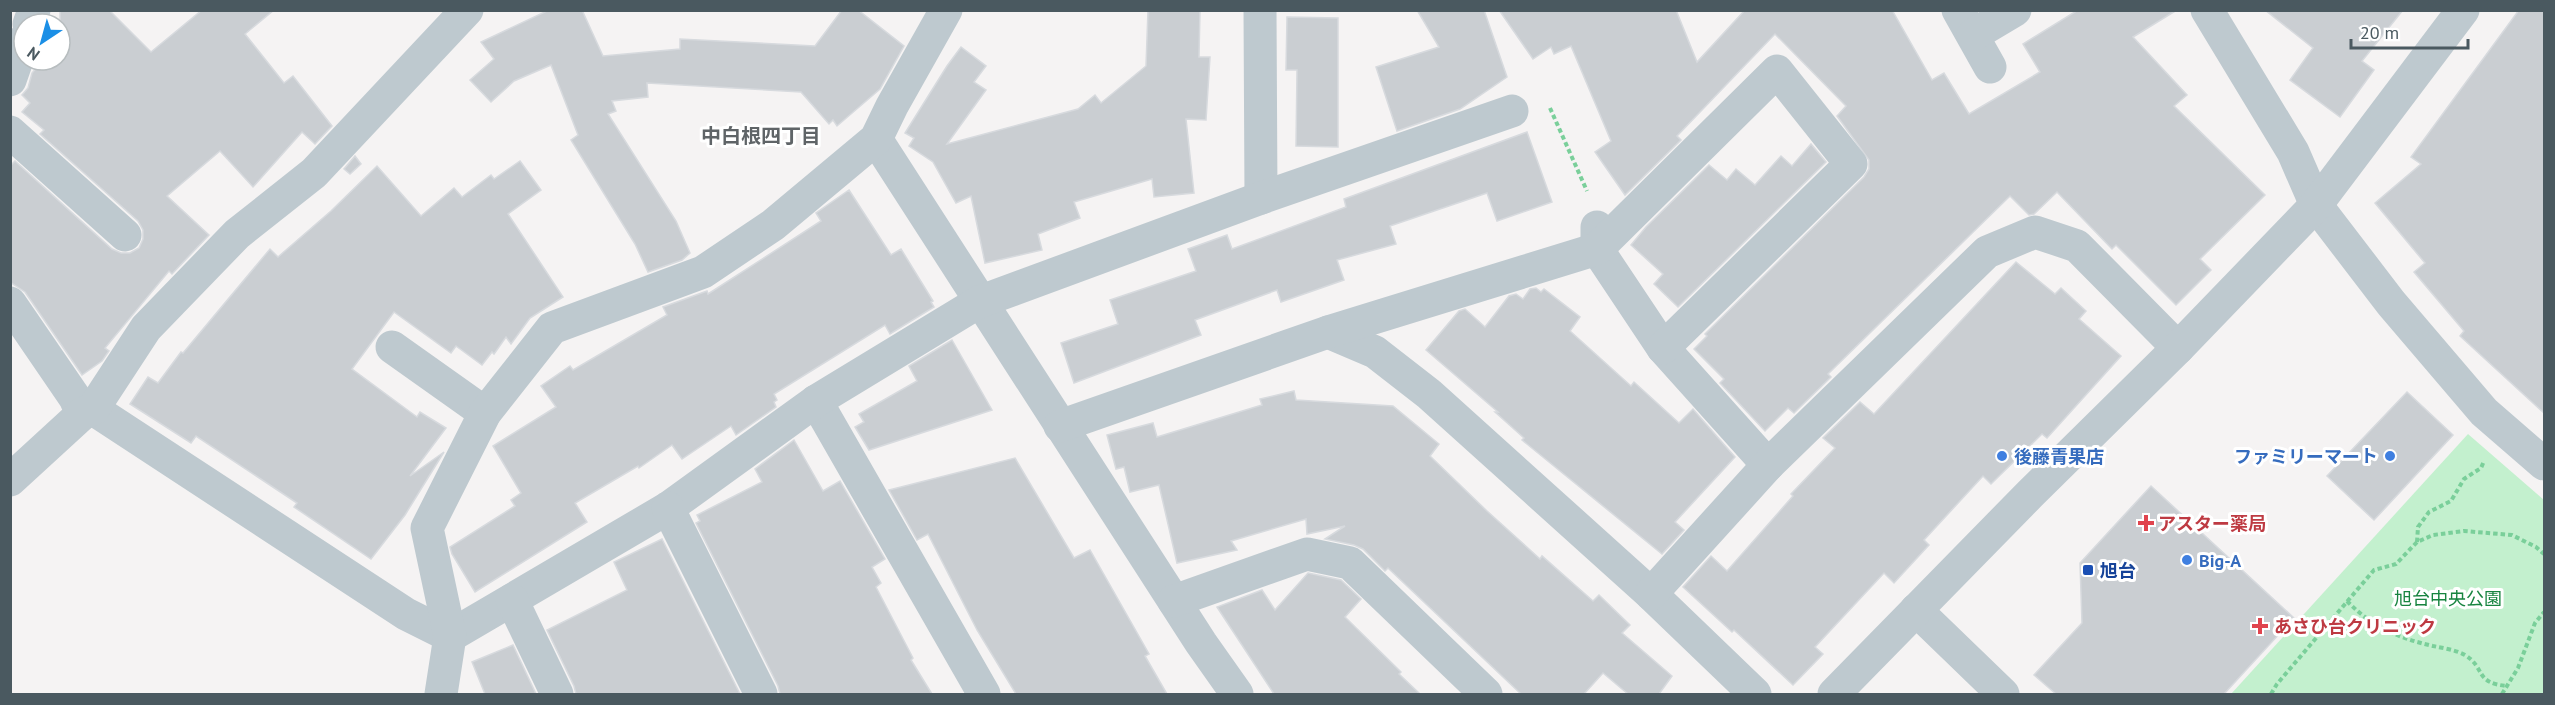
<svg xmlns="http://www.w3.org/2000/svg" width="2555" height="705" font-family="'PT Sans','Noto Sans JP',sans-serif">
	<rect width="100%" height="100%" fill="#f5f3f3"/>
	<!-- green -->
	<path fill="#c3f0ce" d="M2468 434 2544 500V694H2231Z"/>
	<!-- building -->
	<g fill="#caced2" stroke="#d7dade" stroke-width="1.5">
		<path d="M60 10H109L151 52 202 10H274L245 34 284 83 293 76 332 126 315 144 302 132 253 187 220 151 167 196 209 235 172 274 169 271 105 348 109 351 102 361 82 375 25 292 10 282V166L15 161 112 249 121 253H130L139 248 143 239V230L138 221 40 134 44 130 22 112 30 103 22 95 28 88 32 73 43 60H60Z"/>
		<path d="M549 10H582L603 56 680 49V39L815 46 842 10H858L904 46 880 89 837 126 833 120 829 124 801 92 647 83 648 97 612 101 616 111 608 114 676 221 690 253 682 260 648 272 635 244 571 140 578 135 551 65 514 81 491 102 470 80 494 59 481 42Z"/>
		<path d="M1148 10H1200L1199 57H1210L1206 120 1186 119 1194 193 1154 197 1152 179 1074 202 1080 218 1038 234 1042 250 985 263 971 196 956 203 933 162 909 146 914 138 905 133 947 66 961 47 986 66 974 82 986 90 947 144 1078 109 1095 95 1101 103 1146 66Z"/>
		<path d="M1417 10H1484L1507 77 1460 109 1397 131 1376 67 1439 47Z"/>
		<path d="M1499 10H1676L1697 62 1745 10H1892L1932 80 1944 73 1969 114 2040 72 2023 44 2078 10H2177L2133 37 2187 95 2174 106 2265 195 2200 259 2211 270 2176 305 2116 245 2112 249 2057 192 2034 214 2029 215 2010 196 1828 374 1831 377 1794 413 1788 408 1765 431 1720 383 1724 379 1694 349 1707 336 1705 334 1864 177 1869 169V160L1837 116 1846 106 1775 34 1677 136 1681 140 1625 195 1595 152 1611 141 1571 46 1554 54 1551 47 1533 59Z"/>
		<path d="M2265 10H2403L2362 61 2374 70 2340 117 2290 80 2313 48Z"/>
		<path d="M2519 10H2544V413L2460 336 2464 331 2414 272 2425 263 2375 203 2421 164 2411 157Z"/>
		<path d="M1287 17 1338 18V147L1296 146 1297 70H1286Z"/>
		<path d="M1527 132 1552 202 1497 221 1487 193 1390 226 1396 244 1337 260 1344 280 1281 302 1277 290 1195 320 1201 335 1074 383 1061 343 1118 324 1110 300 1196 271 1188 249 1227 235 1232 249 1346 207 1344 199Z"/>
		<path d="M1811 144 1826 162 1678 307 1654 284 1663 274 1631 245 1646 227 1709 165 1727 180 1736 169 1755 185 1781 156 1792 166Z"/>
		<path d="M355 156 361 164 350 174 344 169Z"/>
		<path d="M520 161 541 190 508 214 563 297 530 318 511 344 506 337 494 354 492 352 482 365 456 346 451 353 394 312 352 369 417 417 420 412 446 428 410 476 444 452 405 515 371 559 294 507 297 503 196 436 191 443 130 404 148 377 158 383 181 352 183 353 270 249 278 257 331 211 377 166 421 216 454 188 462 197 491 175 494 179Z"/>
		<path d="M849 190 891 255 901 249 933 301 931 302 934 307 890 334 885 325 774 394 777 400 774 402 776 407 736 435 731 426 682 459 672 445 639 468 638 466 575 503 587 522 475 592 452 554 450 547 515 506 511 500 521 493 493 446 556 407 541 386 570 366 573 370 667 315 663 307 707 291 708 294 821 221 816 213Z"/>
		<path d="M2016 262 2055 294 2061 288 2086 311 2079 319 2121 356 2047 438 2042 434 1991 484 1983 476 1924 540 1929 545 1894 583 1884 573 1815 647 1823 654 1793 685 1734 630 1732 632 1683 587 1711 556 1727 571 1793 496 1791 494 1835 448 1823 438 1860 402 1874 414Z"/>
		<path d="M1536 288 1541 292 1544 289 1580 317 1570 331 1631 386 1634 382 1679 423 1693 409 1735 457 1675 522 1684 530 1662 554 1522 440 1524 438 1495 412H1498L1426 350 1459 311 1465 309 1485 327 1509 296 1516 294 1523 299 1530 289Z"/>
		<path d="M952 340 992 410 869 450 855 427 864 422 859 414 917 381 909 366Z"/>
		<path d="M1294 391 1296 400 1393 406 1439 444 1430 456 1487 511 1540 559 1542 556 1593 601 1599 595 1630 625 1622 633 1672 676 1659 694H1628L1603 673 1584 694H1521L1388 568 1385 571 1363 549 1354 545 1325 539 1345 526 1307 534 1306 519 1231 541 1237 550 1177 563 1159 485 1130 492 1124 467 1116 469 1107 435 1153 423 1157 437 1262 405 1260 399Z"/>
		<path d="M2407 392 2453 435 2374 520 2327 476Z"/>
		<path d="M794 440 823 491 840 481 885 559 872 567 881 583 876 587 913 658 911 660 932 694H780L778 686 696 523 700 521 697 515 762 482 755 469Z"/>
		<path d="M1015 458 1074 558 1090 550 1149 654 1145 656 1167 694H1016L977 630 928 534 917 540 889 490Z"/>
		<path d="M2151 486 2294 618 2224 694H2056L2034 675 2082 623 2080 563Z"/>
		<path d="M662 539 740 694H576L574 686 547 630 627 590 614 562Z"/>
		<path d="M1308 573 1341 580 1361 599 1345 617 1401 672 1399 674 1420 694H1274L1217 607 1262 590 1275 610Z"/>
		<path d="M513 645 536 694H485L472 662Z"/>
	</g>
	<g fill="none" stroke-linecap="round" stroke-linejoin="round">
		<!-- path -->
		<g stroke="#7acf9a" stroke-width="4" stroke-dasharray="4.5 3" stroke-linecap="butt">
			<path d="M1550 108 1587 191"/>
			<path d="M2417 542 2418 527 2429 512 2451 501 2464 479 2481 468 2484 461"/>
			<path d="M2347 601C2372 627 2398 638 2433 646 2443 648 2456 650 2465 655 2486 668 2474 683 2507 686"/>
			<path d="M2271 694 2277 684 2374 570 2396 564 2417 542 2433 535 2464 531 2512 535 2536 547 2544 554"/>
			<path d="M2502 694 2518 668 2535 623 2544 612"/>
		</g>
		<!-- minor -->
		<g stroke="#bec9cf" stroke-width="33">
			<path d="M1260 10 1261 198"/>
			<path d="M1958 10 1990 67"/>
			<path d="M2207 10 2293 152 2316 205 2391 303 2484 412 2544 464"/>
			<path d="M29 24 34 10"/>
			<path d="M1973 35 2015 10"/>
			<path d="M10 80 24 40"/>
			<path d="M10 132 125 235"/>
			<path d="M876 139 1201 643 1237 694"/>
			<path d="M1597 227V249L1663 348 1768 465"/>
			<path d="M10 303 75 398 82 414"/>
			<path d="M1328 332 1375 352 1429 394 1651 594 1755 694"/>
			<path d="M392 347 485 413"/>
			<path d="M816 401 984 694"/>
			<path d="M93 409 406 614 450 636 668 508 816 401 979 302 1261 198 1512 111"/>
			<path d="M1060 426 1328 332 1597 249 1777 71 1851 164 1663 348"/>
			<path d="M10 480 82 414 93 409 146 328 237 234 314 173 467 10"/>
			<path d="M668 508 761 694"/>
			<path d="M1651 594 1768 465 1987 252 2035 232 2077 246 2178 348"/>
			<path d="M512 600 557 694"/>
			<path d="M1174 601 1307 554 1350 563 1486 694"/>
			<path d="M1916 610 2003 694"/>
			<path d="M441 694 450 636 427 528 485 413 552 328 703 272 773 225 876 139 892 106 946 10"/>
			<path d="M1834 694 2030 494 2178 348 2316 205 2463 10"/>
		</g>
	</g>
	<!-- markers -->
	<g fill="#3f7fe0" stroke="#fff" stroke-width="2">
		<circle cx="2002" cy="456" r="6"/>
		<circle cx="2390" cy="456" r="6"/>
		<circle cx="2187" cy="560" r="6"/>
	</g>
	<g fill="#e0444e" stroke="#fff" stroke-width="2">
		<path d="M2143 514h6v6h6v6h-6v6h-6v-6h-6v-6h6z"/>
		<path d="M2257 617h6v6h6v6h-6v6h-6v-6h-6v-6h6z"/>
	</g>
	<rect fill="#1a4fb4" stroke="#fff" stroke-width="2" x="2082" y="564" width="12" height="12" rx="3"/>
	<g text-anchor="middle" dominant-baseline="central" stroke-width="6" stroke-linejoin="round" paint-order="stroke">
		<!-- shop labels -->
		<g font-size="18" font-weight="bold" fill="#366cbe" stroke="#fff" text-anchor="start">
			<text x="2014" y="456">後藤青果店</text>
			<text x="2378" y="456" text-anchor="end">ファミリーマート</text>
			<text x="2199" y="560">Big-A</text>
		</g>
		<!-- health labels -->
		<g font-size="18" font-weight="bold" fill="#be3a42" stroke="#fff" text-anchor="start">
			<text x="2158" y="523">アスター薬局</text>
			<text x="2274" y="626">あさひ台クリニック</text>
		</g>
		<!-- transit labels -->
		<g font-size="18" font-weight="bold" fill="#164399" stroke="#fff" text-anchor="start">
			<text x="2100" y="570">旭台</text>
		</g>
		<!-- park labels -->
		<g font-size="18" fill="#188440" stroke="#fff">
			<text x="2448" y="598">旭台中央公園</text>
		</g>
		<!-- neighbourhood labels -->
		<g font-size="20" font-weight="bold" fill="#5f6467" stroke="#fff">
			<text x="761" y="136">中白根四丁目</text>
		</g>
	</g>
	<!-- border -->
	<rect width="2555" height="705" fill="none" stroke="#4a5960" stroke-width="24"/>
	<!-- north arrow -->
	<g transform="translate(42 42) rotate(216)"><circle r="28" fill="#ffffff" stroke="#b7bdbf" stroke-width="1.5"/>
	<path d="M0-4.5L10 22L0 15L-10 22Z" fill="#1b8fe6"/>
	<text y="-9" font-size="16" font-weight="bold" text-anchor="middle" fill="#4a5960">N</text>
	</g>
	<!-- scale -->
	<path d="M2351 39v9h117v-9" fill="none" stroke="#4a5960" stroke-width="3"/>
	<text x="2360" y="39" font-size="18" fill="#4a5960" stroke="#ffffff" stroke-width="4.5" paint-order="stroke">20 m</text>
</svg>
